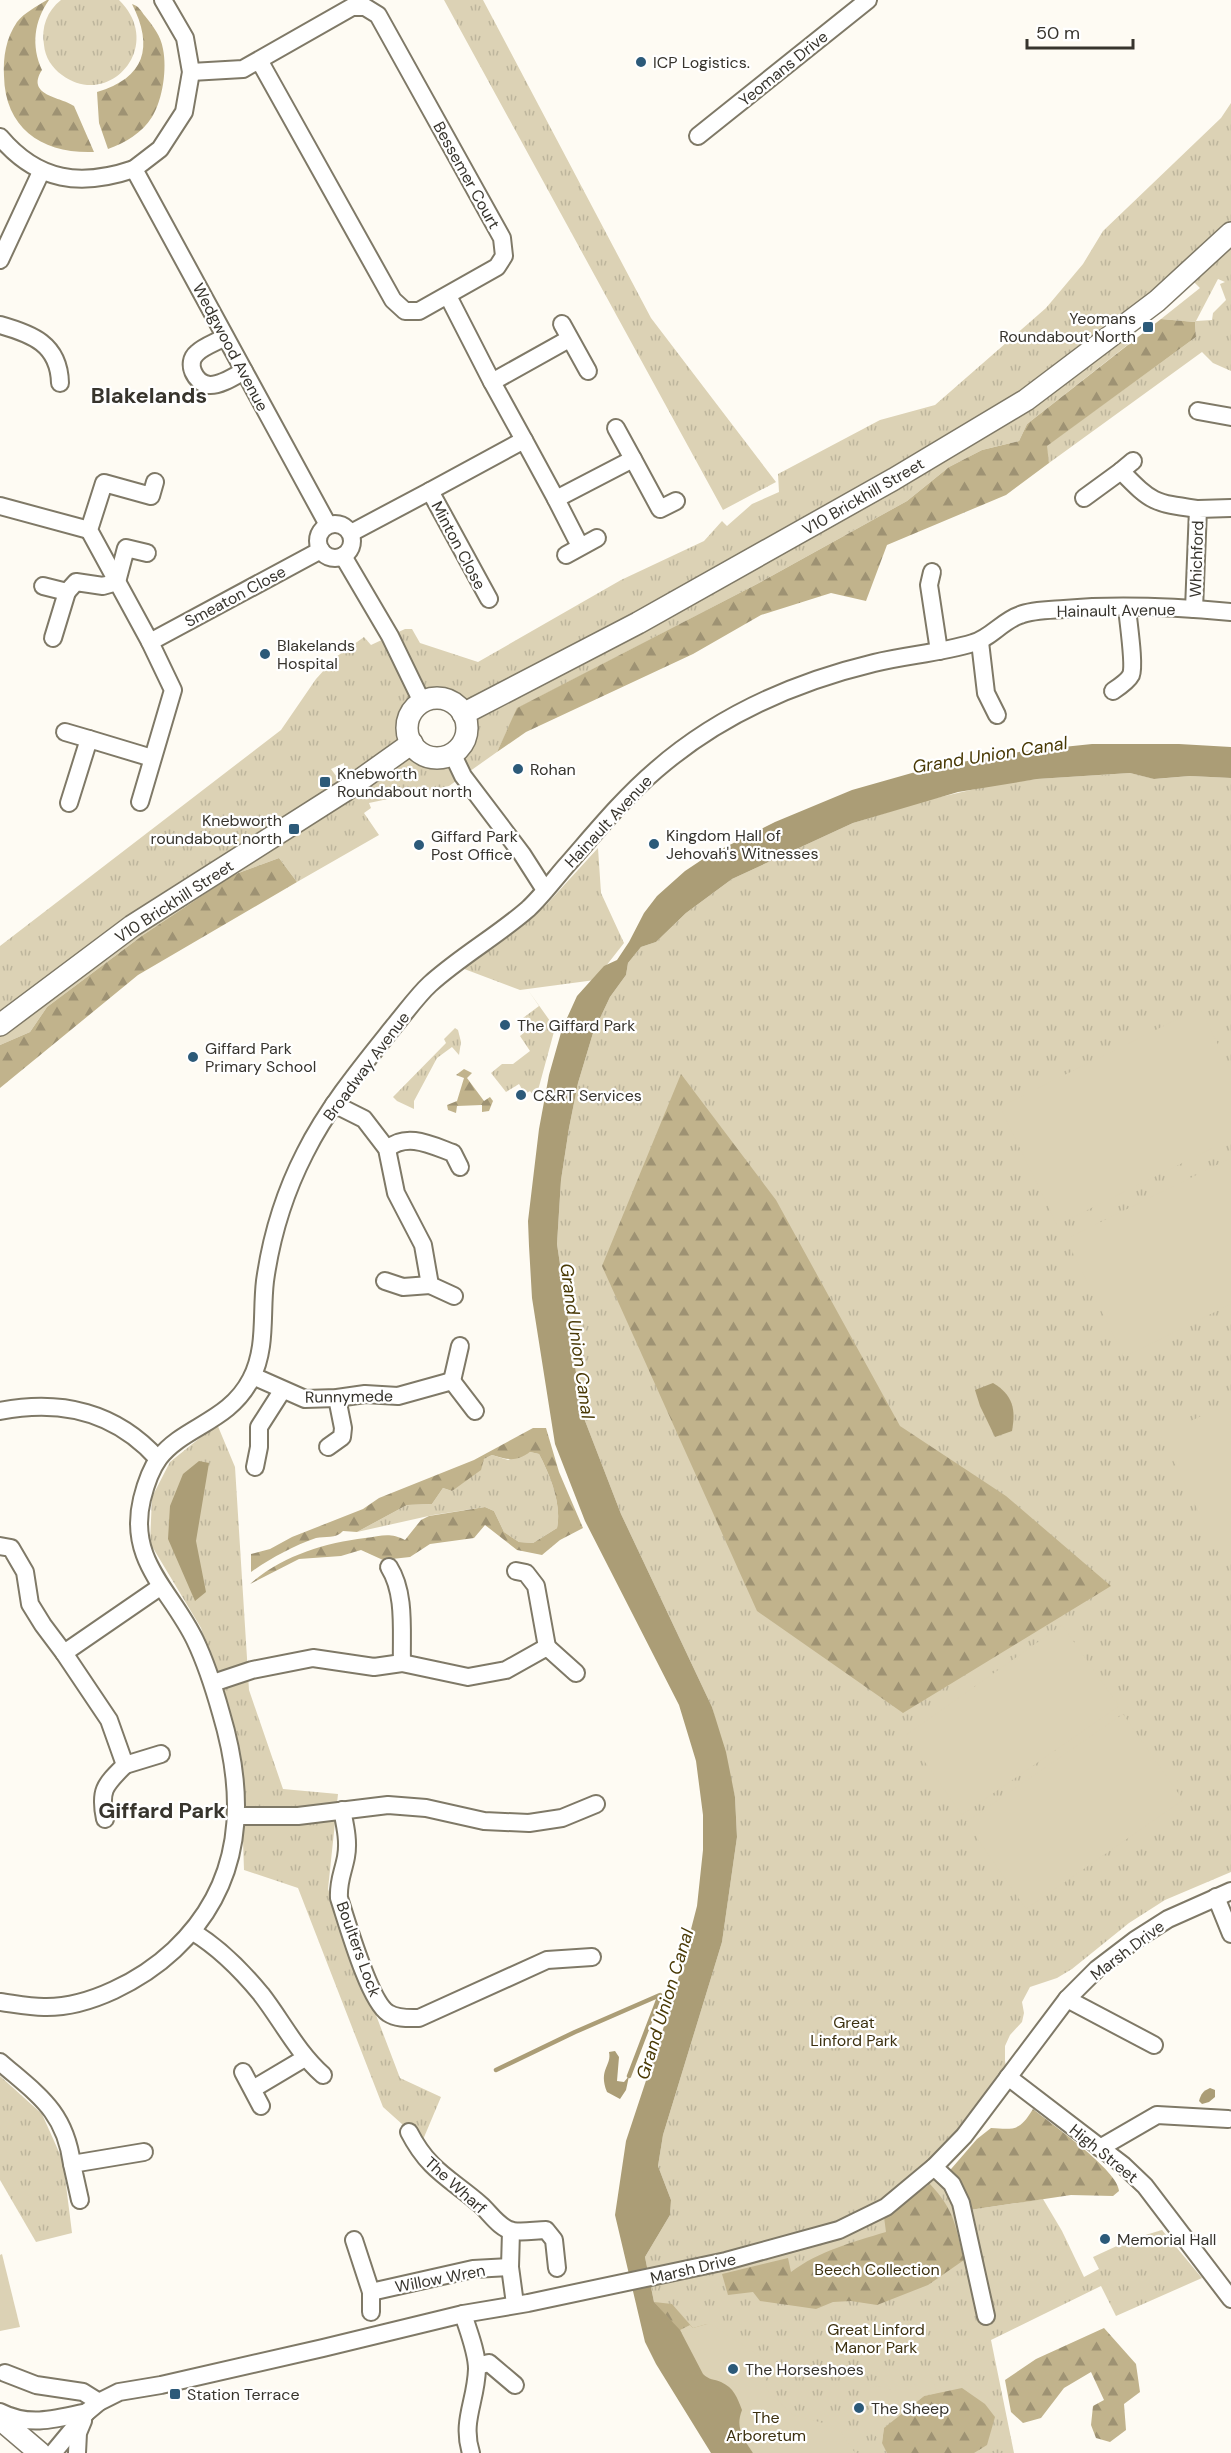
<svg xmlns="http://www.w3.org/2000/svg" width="1231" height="2453" font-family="'DM Sans',sans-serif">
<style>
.grass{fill:url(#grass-tufts);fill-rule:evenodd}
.forest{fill:url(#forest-firs)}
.garden{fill:#dcd2b5}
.water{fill:#ab9d76}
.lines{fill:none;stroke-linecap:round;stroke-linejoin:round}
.stream{stroke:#ab9d76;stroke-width:4.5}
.minor-casing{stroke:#7f7967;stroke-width:20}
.tertiary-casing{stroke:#7f7967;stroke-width:24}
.minor{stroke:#fff;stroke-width:16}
.tertiary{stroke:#fff;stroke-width:21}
.poi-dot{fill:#2c5a79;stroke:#fff;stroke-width:2}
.labels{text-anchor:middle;stroke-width:4.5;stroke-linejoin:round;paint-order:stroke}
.poi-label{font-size:16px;fill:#37342d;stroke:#fff;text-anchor:start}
.street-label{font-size:16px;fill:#37342d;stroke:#fff}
.park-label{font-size:16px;fill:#3d3110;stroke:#fff}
.water-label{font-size:18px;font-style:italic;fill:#493905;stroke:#fff}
.district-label{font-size:22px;font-weight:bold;fill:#37342d;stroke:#fff}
</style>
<defs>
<pattern id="grass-tufts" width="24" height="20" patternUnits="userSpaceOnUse" patternTransform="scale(1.5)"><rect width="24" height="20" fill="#dcd2b5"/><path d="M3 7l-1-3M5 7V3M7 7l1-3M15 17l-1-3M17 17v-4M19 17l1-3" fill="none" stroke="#bdb59c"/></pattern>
<pattern id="forest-firs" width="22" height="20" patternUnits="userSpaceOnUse" patternTransform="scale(1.5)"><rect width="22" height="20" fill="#c1b38c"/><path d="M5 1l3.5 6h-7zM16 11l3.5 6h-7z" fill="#9e9273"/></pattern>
</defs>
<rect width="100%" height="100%" fill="#fefbf3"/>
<g class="grass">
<path d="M 61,0 L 119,0 C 166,46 109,110 62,75 C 52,68 45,57 44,45 C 41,27 47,11 61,0 Z"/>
<path d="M 444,0 L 483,0 L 651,318 L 776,482 L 723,510 Z"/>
<path d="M 1231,103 L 1231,371 L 1213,363 L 1202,352 L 1049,463 L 1046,446 L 1196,337 L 1195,322 L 1161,319 L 1200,288 L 1186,274 L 1104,342 L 1135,339 L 1027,424 L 1019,441 L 982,450 L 949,467 L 907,501 L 757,584 L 518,708 L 497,752 L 449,786 L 369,803 L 371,808 L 364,813 L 379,835 L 297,882 L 279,858 L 233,875 L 143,935 L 47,1007 L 30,1032 L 0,1045 L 0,946 L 281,730 L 316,679 L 336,657 L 364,637 L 371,645 L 405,629 L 412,629 L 420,643 L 478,662 L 621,580 L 704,541 L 722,521 L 727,526 L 752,504 L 779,492 L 778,474 L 880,420 L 935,405 L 1046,308 L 1083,264 L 1103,231 L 1221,118 ZM 1218,279 L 1225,282 L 1220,284 L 1226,300 L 1213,313 L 1212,320 L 1196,321 ZM 431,698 C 448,696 464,707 466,726 C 467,734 464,742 459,747 C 429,782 377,719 431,698 ZM 344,763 L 346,788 L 345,788 L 331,769 Z"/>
<path d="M 1130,773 L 1155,779 L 1190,776 L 1231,778 L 1231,1872 L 1165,1900 L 1129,1923 L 1072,1969 L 1057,1978 L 1030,1987 L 1022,2002 L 1024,2013 L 1022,2022 L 1010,2035 L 1005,2046 L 1005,2061 L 1008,2077 L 934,2167 L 963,2211 L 1043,2199 L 1062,2231 L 1084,2277 L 1099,2269 L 1093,2257 L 1132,2239 L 1162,2230 L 1202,2278 L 1116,2316 L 1101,2286 L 991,2340 L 1014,2453 L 753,2453 L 654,2302 L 645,2257 L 670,2215 L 671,2200 L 658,2166 L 663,2135 L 722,1942 L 737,1837 L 735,1797 L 712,1707 L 621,1514 L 582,1413 L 557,1244 L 561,1180 L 569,1128 L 578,1083 L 593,1033 L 610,997 L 626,975 L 628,963 L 641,947 L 656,942 L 686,913 L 732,879 L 853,823 L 927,800 L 997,784 L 1037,779 Z"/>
<path d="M 598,848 L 601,893 L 624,943 L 595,980 L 520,990 L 459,967 L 485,951 L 546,905 Z"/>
<path d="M 528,990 L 555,1028 L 537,1094 L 534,1096 L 530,1091 L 525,1094 L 519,1084 L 506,1092 L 491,1073 L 502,1064 L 513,1064 L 530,1051 L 520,1036 L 530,1028 L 523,1018 L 539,1006 Z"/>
<path d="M 455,1028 L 458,1030 L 461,1042 L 459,1055 L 452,1047 L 437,1058 L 414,1101 L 414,1109 L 397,1101 L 393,1097 L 446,1043 L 444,1039 Z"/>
<path d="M 217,1424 L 235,1467 L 249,1690 L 283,1789 L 338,1794 L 328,1889 L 400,2078 L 441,2097 L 422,2142 L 383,2107 L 298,1888 L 244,1870 L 240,1749 L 201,1628 L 150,1543 L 152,1497 L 170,1462 Z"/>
<path d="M 530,1452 L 539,1454 C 550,1475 562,1504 557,1528 L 533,1543 L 519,1542 L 504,1532 L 494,1511 L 485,1507 L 433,1515 L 357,1532 L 407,1505 L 432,1504 L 443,1488 L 452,1491 L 484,1459 L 492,1455 L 508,1460 Z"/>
<path d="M 0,2076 L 42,2114 L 63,2161 L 72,2233 L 36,2242 L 0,2180 Z"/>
</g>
<g class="forest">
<path d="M 47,0 L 49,0 C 34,21 31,46 42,70 C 25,96 62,97 74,106 L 94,152 C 43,154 5,129 4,76 C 3,57 6,38 17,22 C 24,13 37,6 47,0 Z"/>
<path d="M 132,4 C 139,6 141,11 145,16 C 153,26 161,36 163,49 C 167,69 163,99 152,117 C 142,133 125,143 108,149 L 99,123 L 97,92 C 145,78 154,47 132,4 Z"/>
<path d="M 1161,319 L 1195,322 L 1196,337 L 1047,446 L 1049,463 L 1006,495 L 887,545 L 866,601 L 831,593 L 761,615 L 693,654 L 526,732 L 497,752 L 517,708 L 757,584 L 907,501 L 949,467 L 982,450 L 1019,441 L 1027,424 Z"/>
<path d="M 279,858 L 297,882 L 138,975 L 0,1088 L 0,1045 L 30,1032 L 47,1007 L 143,935 L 233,875 Z"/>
<path d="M 464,1069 L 472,1073 L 467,1078 L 484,1101 L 490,1097 L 493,1101 L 489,1111 L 482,1112 L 482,1105 L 457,1106 L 456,1113 L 448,1110 L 447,1105 L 457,1101 L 464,1078 L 456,1075 Z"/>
<path d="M 681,1074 L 776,1200 L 900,1426 L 1006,1496 L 1111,1586 L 903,1713 L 757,1611 L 602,1266 Z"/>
<path d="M 533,1428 L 546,1428 L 559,1472 L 583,1528 L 560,1540 L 542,1555 L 517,1550 L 485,1525 L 474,1538 L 430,1544 L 410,1557 L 383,1560 L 361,1550 L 341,1556 L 299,1559 L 250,1584 C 282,1556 324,1543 365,1538 C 381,1536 390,1532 405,1540 L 421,1520 L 429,1516 L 485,1507 L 494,1511 L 504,1532 L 519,1542 L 533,1543 L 557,1528 C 562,1504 550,1475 539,1454 L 530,1452 C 516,1462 508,1460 492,1455 L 484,1459 L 481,1470 L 452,1491 L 443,1488 L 432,1504 L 407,1505 L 357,1532 L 343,1531 C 336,1539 325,1536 316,1538 C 293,1546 271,1558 251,1572 L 251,1554 L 270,1549 L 292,1537 L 363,1509 L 379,1498 L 474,1460 Z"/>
<path d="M 1033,2109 C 1050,2123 1119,2171 1119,2191 L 1113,2196 L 1071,2195 L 963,2211 L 945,2176 L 977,2139 L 991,2128 C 1016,2130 1020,2130 1033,2109 Z"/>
<path d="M 930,2184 C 955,2211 955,2225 964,2260 L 928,2285 L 877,2305 L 851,2301 L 833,2302 L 816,2309 L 760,2301 L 753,2292 L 728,2295 L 722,2274 L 788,2258 L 791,2272 C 819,2251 853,2242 886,2232 L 884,2217 Z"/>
<path d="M 654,2302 L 672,2304 L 693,2328 L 707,2324 L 746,2405 Z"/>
<path d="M 1104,2328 L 1136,2364 L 1140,2392 L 1124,2404 L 1126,2430 L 1110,2442 L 1096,2438 L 1091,2425 L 1093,2406 L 1104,2400 L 1091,2372 L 1064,2388 L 1041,2418 L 1023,2423 L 1011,2412 L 1005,2380 L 1036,2359 Z"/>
<path d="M 962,2388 L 985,2404 L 995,2417 L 987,2445 L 974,2453 L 887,2453 L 882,2443 L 884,2428 L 924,2396 Z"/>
</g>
<g class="garden">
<path d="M 1200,1008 L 1231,1071 L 1231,1139 L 1057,1225 L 1000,1107 Z"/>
<path d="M 1231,1158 L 1231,1304 L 1124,1357 L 1066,1239 Z"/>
<path d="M 1231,1401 L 1231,1547 L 1219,1553 L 1161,1436 Z"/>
<path d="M 1062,1625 L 1119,1706 L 962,1815 L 906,1735 Z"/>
<path d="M 1123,1714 L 1183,1800 L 1026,1909 L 966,1822 Z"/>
<path d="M 2,2254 L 20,2327 L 0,2331 L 0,2255 Z"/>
<path d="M 707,2324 L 714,2326 L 770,2363 L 770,2370 L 765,2379 L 767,2390 L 793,2415 L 823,2423 L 841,2432 L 855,2453 L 753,2453 C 743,2437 735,2428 742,2410 L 720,2381 L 708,2380 L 703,2374 L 680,2330 L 690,2325 L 693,2328 Z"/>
<path d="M 927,2376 L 933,2379 L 936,2393 L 924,2396 L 884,2427 L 882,2443 L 863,2422 L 862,2416 L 872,2406 L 871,2402 L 861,2399 L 860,2394 C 875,2378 886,2392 901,2390 C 911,2389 919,2381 927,2376 Z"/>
</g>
<g class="water">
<path d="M 1092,744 L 1179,744 L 1231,747 L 1231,778 L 1190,776 L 1154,779 L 1130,773 L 1037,779 L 958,792 L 853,823 L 732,879 L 686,913 L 656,942 L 641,947 L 628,963 L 626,975 L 610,997 L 593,1033 L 578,1083 L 569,1128 L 561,1180 L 557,1244 L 582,1413 L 621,1514 L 712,1707 L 726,1752 L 735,1797 L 737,1837 L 722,1942 L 663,2135 L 658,2166 L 671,2200 L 670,2215 L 645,2257 L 654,2302 L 680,2330 L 703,2374 C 709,2380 714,2379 721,2382 C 734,2388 737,2397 742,2410 C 735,2428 743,2437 753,2453 L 711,2453 L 656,2364 L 645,2342 L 615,2215 L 626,2141 L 673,1999 L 697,1906 L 703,1850 L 703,1815 L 696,1761 L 679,1705 L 585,1521 L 555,1444 L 532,1298 L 529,1246 L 528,1221 L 539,1129 L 549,1075 L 562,1029 L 577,996 L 604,966 L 617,960 L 629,942 L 644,913 L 657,896 L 685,871 L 706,857 L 775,822 L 852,790 L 933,767 L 1025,751 Z"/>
<path d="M 993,1383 C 1013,1395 1016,1409 1012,1431 L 995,1437 L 980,1406 L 975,1390 Z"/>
<path d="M 199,1461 L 209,1463 L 196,1541 L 206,1592 L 195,1601 L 168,1539 L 170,1506 L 183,1474 Z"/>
<path d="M 615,2051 L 619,2057 L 617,2081 L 624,2082 L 629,2076 L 626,2090 L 620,2099 L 607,2092 C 598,2069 612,2066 609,2052 Z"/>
<path d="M 1210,2088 L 1215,2090 L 1215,2097 L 1209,2102 L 1202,2104 L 1199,2101 C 1201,2094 1203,2091 1210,2088 Z"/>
</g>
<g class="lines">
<path class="stream" d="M 496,2070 L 575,2032 L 660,1995 L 629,2076"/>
<g class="minor-casing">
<g id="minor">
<path d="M 163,0 L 185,38 L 191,72 L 184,112 L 160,149 L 134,169 L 328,525"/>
<path d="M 191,72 L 243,69 L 352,7 L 365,7 L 378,15 L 502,238 L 504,256 L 497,267 L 419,311 L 405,311 L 393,300 L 259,60"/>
<path d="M 698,136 L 868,0"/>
<path d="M 0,137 C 38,182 81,187 134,169"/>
<path d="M 0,260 L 41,172"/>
<path d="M 448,296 L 492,382"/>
<path d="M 562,324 L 588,371"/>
<path d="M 0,325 C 32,334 59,344 60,383"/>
<path d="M 225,337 C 217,342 204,346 197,353 C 185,363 195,383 209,385 C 220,386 235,376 244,371"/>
<path d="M 1198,411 L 1231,417"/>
<path d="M 616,428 L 633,459"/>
<path d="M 524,440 L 492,382 L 569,339"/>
<path d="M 1121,471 L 1133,461"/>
<path d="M 155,482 L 151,496 L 104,483 L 89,530 L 150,642 L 321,550"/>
<path d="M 1084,498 L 1121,471 C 1152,503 1154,503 1198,509"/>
<path d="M 556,499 L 580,546"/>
<path d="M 0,506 L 89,530"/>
<circle cx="335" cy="541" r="17"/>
<path d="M 351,533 L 430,491"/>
<path d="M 566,555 L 597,538"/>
<path d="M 343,556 L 390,636 L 422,702"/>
<path d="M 932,572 L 929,585 L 939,651"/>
<path d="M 43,586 L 67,592 L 53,638"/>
<path d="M 67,592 L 76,582 L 103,586 L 117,582 L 126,548 L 147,553"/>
<path d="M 489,599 L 430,491 L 524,440 L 556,499 L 633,459 L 660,509 L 676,501"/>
<path d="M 1194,609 L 1198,509 L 1231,508"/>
<path d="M 980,642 L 986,693 L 997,715"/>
<path d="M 1113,691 C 1119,687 1128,681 1131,675 C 1135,665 1128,621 1127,607"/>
<path d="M 65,732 L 89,739"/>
<path d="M 452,753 L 463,776 L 522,854 L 545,890"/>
<path d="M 140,802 L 173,690 L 150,642"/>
<path d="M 69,803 L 89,739 L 152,758"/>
<path d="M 334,1104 L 364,1119 L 387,1149 L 396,1193 L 423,1245 L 430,1285 L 454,1296"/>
<path d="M 387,1149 C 407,1132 431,1145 453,1153 L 460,1167"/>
<path d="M 385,1281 L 403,1287 L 430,1285"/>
<path d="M 253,1376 L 305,1399 L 337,1398 L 365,1394 L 398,1396 L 452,1381 L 475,1411"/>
<path d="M 452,1381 L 460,1346"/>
<path d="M 0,1411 C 61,1399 116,1412 158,1459"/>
<path d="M 328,1447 L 342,1437 L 343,1428 L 337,1398"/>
<path d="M 255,1467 L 259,1447 L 259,1427 L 282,1391"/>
<path d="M 0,1546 L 11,1548 L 25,1572 L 30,1604 L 43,1625 L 64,1653 L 160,1587"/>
<path d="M 389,1567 C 406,1594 401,1632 402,1663"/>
<path d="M 516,1571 L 526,1573 L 536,1586 L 547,1647"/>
<path d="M 64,1653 L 109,1720 L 125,1765 C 105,1785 99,1790 105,1819"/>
<path d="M 213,1683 L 252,1670 L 313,1658 L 374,1667 L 402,1663 L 468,1677 L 506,1670 L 547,1647 L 576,1673"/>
<path d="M 125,1765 L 161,1754"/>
<path d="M 342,1810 C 345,1825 349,1841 346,1857 C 343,1873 338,1881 339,1898 C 347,1922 369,2001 388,2013 C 397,2019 409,2018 419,2018 L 547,1960 L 592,1957"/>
<path d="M 238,1816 L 298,1816 L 388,1805 L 426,1808 L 484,1821 L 529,1823 L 562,1818 L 596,1804"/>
<path d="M 1216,1897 L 1231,1934"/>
<path d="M 193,1932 C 218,1947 242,1971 261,1994 C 282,2021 297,2052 323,2075"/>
<path d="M 1067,1999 L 1154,2045"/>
<path d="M 0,2002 C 15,2004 30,2007 44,2007 C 89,2008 142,1980 174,1950 C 244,1884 247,1800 221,1713 C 214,1688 206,1663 195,1640 C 171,1590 127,1561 142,1499 C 145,1487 151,1469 159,1458 C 184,1426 229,1422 251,1379 C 267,1348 261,1314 265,1281 C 271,1238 285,1192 305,1153 C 328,1107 362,1066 394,1026 C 406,1012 417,996 430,984 C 461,956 497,936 528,909 C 541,897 553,881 565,867 C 594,834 622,799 656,770 C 718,716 795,682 874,663 C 907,655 940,653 973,643 C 991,638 1002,621 1020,615 C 1032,610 1051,610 1064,609 C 1120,604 1176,607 1231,612"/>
<path d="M 0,2062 C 38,2095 65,2111 72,2164"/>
<path d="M 243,2072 L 261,2106"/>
<path d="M 1008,2077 L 1123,2165 L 1145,2186 L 1231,2299"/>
<path d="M 253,2089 L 305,2058"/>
<path d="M 409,2132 C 429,2171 450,2178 481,2205 C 490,2213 500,2229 513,2231 C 523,2233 536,2230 546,2230 L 554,2240 L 557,2268"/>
<path d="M 1100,2148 L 1157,2115 L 1228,2119"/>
<path d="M 934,2167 L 952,2184 L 961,2203 L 986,2316"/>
<path d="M 80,2200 L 72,2164 L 144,2152"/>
<path d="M 511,2231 L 510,2267 L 515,2304"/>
<path d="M 354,2240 L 371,2292 L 371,2312"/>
<path d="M 371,2292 L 473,2269 L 510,2267"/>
<path d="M 463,2314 C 468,2330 477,2352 477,2369 C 476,2402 461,2421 471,2453"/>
<path d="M 477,2366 L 489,2363 L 515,2385"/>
<path d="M 5,2373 L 36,2385 L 83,2392 L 99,2402"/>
<path d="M 0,2412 C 29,2427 56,2419 87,2412"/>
<path d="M 53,2453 L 87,2412 L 99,2402 L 119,2392 L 161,2385 L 323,2348 L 463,2314 L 528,2303 L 726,2261 L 839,2230 L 886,2207 L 934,2167 L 964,2136 L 1067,1999 L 1097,1969 L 1135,1940 L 1168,1919 L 1231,1891"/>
<path d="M 77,2453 L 78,2433 L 83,2421"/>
</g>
</g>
<g class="tertiary-casing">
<g id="tertiary">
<circle cx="437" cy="728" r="30"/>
<path d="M 463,714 L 638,623 L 894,479 L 1026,400 L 1157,301 L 1231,233"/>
<path d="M 0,1025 L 132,926 L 346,790 L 412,743"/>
<path d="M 0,2419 L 40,2453"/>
</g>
</g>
<use href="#minor" class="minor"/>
<use href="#tertiary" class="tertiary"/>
</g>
<g class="poi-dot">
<circle cx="641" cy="62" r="6"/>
<rect x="1142" y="321" width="12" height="12" rx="3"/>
<circle cx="265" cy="654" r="6"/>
<circle cx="518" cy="769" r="6"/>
<rect x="319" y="776" width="12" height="12" rx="3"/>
<rect x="288" y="823" width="12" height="12" rx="3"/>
<circle cx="654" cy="844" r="6"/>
<circle cx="419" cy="845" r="6"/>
<circle cx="505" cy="1025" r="6"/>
<circle cx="193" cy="1057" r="6"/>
<circle cx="521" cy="1095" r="6"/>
<circle cx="1105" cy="2239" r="6"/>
<circle cx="733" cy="2369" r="6"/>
<rect x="169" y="2388" width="12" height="12" rx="3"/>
<circle cx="859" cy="2408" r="6"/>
</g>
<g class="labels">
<g class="poi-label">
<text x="653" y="68">ICP Logistics.</text>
<text x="1136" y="324" text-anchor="end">Yeomans<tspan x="1136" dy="18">Roundabout North</tspan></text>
<text x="277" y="651">Blakelands<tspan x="277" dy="18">Hospital</tspan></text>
<text x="530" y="775">Rohan</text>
<text x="337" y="779">Knebworth<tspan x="337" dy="18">Roundabout north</tspan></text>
<text x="282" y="826" text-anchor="end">Knebworth<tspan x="282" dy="18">roundabout north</tspan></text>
<text x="666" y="841">Kingdom Hall of<tspan x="666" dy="18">Jehovah's Witnesses</tspan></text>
<text x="431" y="842">Giffard Park<tspan x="431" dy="18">Post Office</tspan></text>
<text x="517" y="1031">The Giffard Park</text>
<text x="205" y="1054">Giffard Park<tspan x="205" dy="18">Primary School</tspan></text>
<text x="533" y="1101">C&amp;RT Services</text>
<text x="1117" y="2245">Memorial Hall</text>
<text x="745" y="2375">The Horseshoes</text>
<text x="187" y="2400">Station Terrace</text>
<text x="871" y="2414">The Sheep</text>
</g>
<g class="street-label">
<text transform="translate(783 68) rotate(-39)" y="6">Yeomans Drive</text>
<text transform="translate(467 175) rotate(61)" y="6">Bessemer Court</text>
<text transform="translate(231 347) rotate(62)" y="6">Wedgwood Avenue</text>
<text transform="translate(863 496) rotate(-30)" y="6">V10 Brickhill Street</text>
<text transform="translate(459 545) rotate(62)" y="6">Minton Close</text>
<text transform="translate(1196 559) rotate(-88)" y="6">Whichford</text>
<text transform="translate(235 596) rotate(-28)" y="6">Smeaton Close</text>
<text transform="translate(1116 610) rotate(-1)" y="6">Hainault Avenue</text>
<text transform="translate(608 821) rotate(-47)" y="6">Hainault Avenue</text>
<text transform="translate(174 901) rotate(-33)" y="6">V10 Brickhill Street</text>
<text transform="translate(366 1066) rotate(-53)" y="6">Broadway Avenue</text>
<text transform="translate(349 1396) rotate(-1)" y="6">Runnymede</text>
<text transform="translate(359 1949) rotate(70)" y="6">Boulters Lock</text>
<text transform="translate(1127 1950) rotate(-37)" y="6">Marsh Drive</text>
<text transform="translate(1104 2153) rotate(39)" y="6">High Street</text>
<text transform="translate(456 2185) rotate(42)" y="6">The Wharf</text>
<text transform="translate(693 2268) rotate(-13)" y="6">Marsh Drive</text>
<text transform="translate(440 2278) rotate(-11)" y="6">Willow Wren</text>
</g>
<g class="park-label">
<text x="854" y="2028">Great<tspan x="854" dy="18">Linford Park</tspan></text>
<text x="877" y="2275">Beech Collection</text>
<text x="876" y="2335">Great Linford<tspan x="876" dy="18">Manor Park</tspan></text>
<text x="766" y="2423">The<tspan x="766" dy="18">Arboretum</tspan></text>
</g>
<g class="water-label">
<text transform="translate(990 755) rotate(-9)" y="6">Grand Union Canal</text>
<text transform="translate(577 1341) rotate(82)" y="6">Grand Union Canal</text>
<text transform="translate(665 2004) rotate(-73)" y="6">Grand Union Canal</text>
</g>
<g class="district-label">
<text x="149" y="403">Blakelands</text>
<text x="162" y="1818">Giffard Park</text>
</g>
</g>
<path d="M1027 39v9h106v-9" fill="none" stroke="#37342d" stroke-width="3"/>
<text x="1036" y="39" font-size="18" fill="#37342d" stroke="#ffffff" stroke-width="4.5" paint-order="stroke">50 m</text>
</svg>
